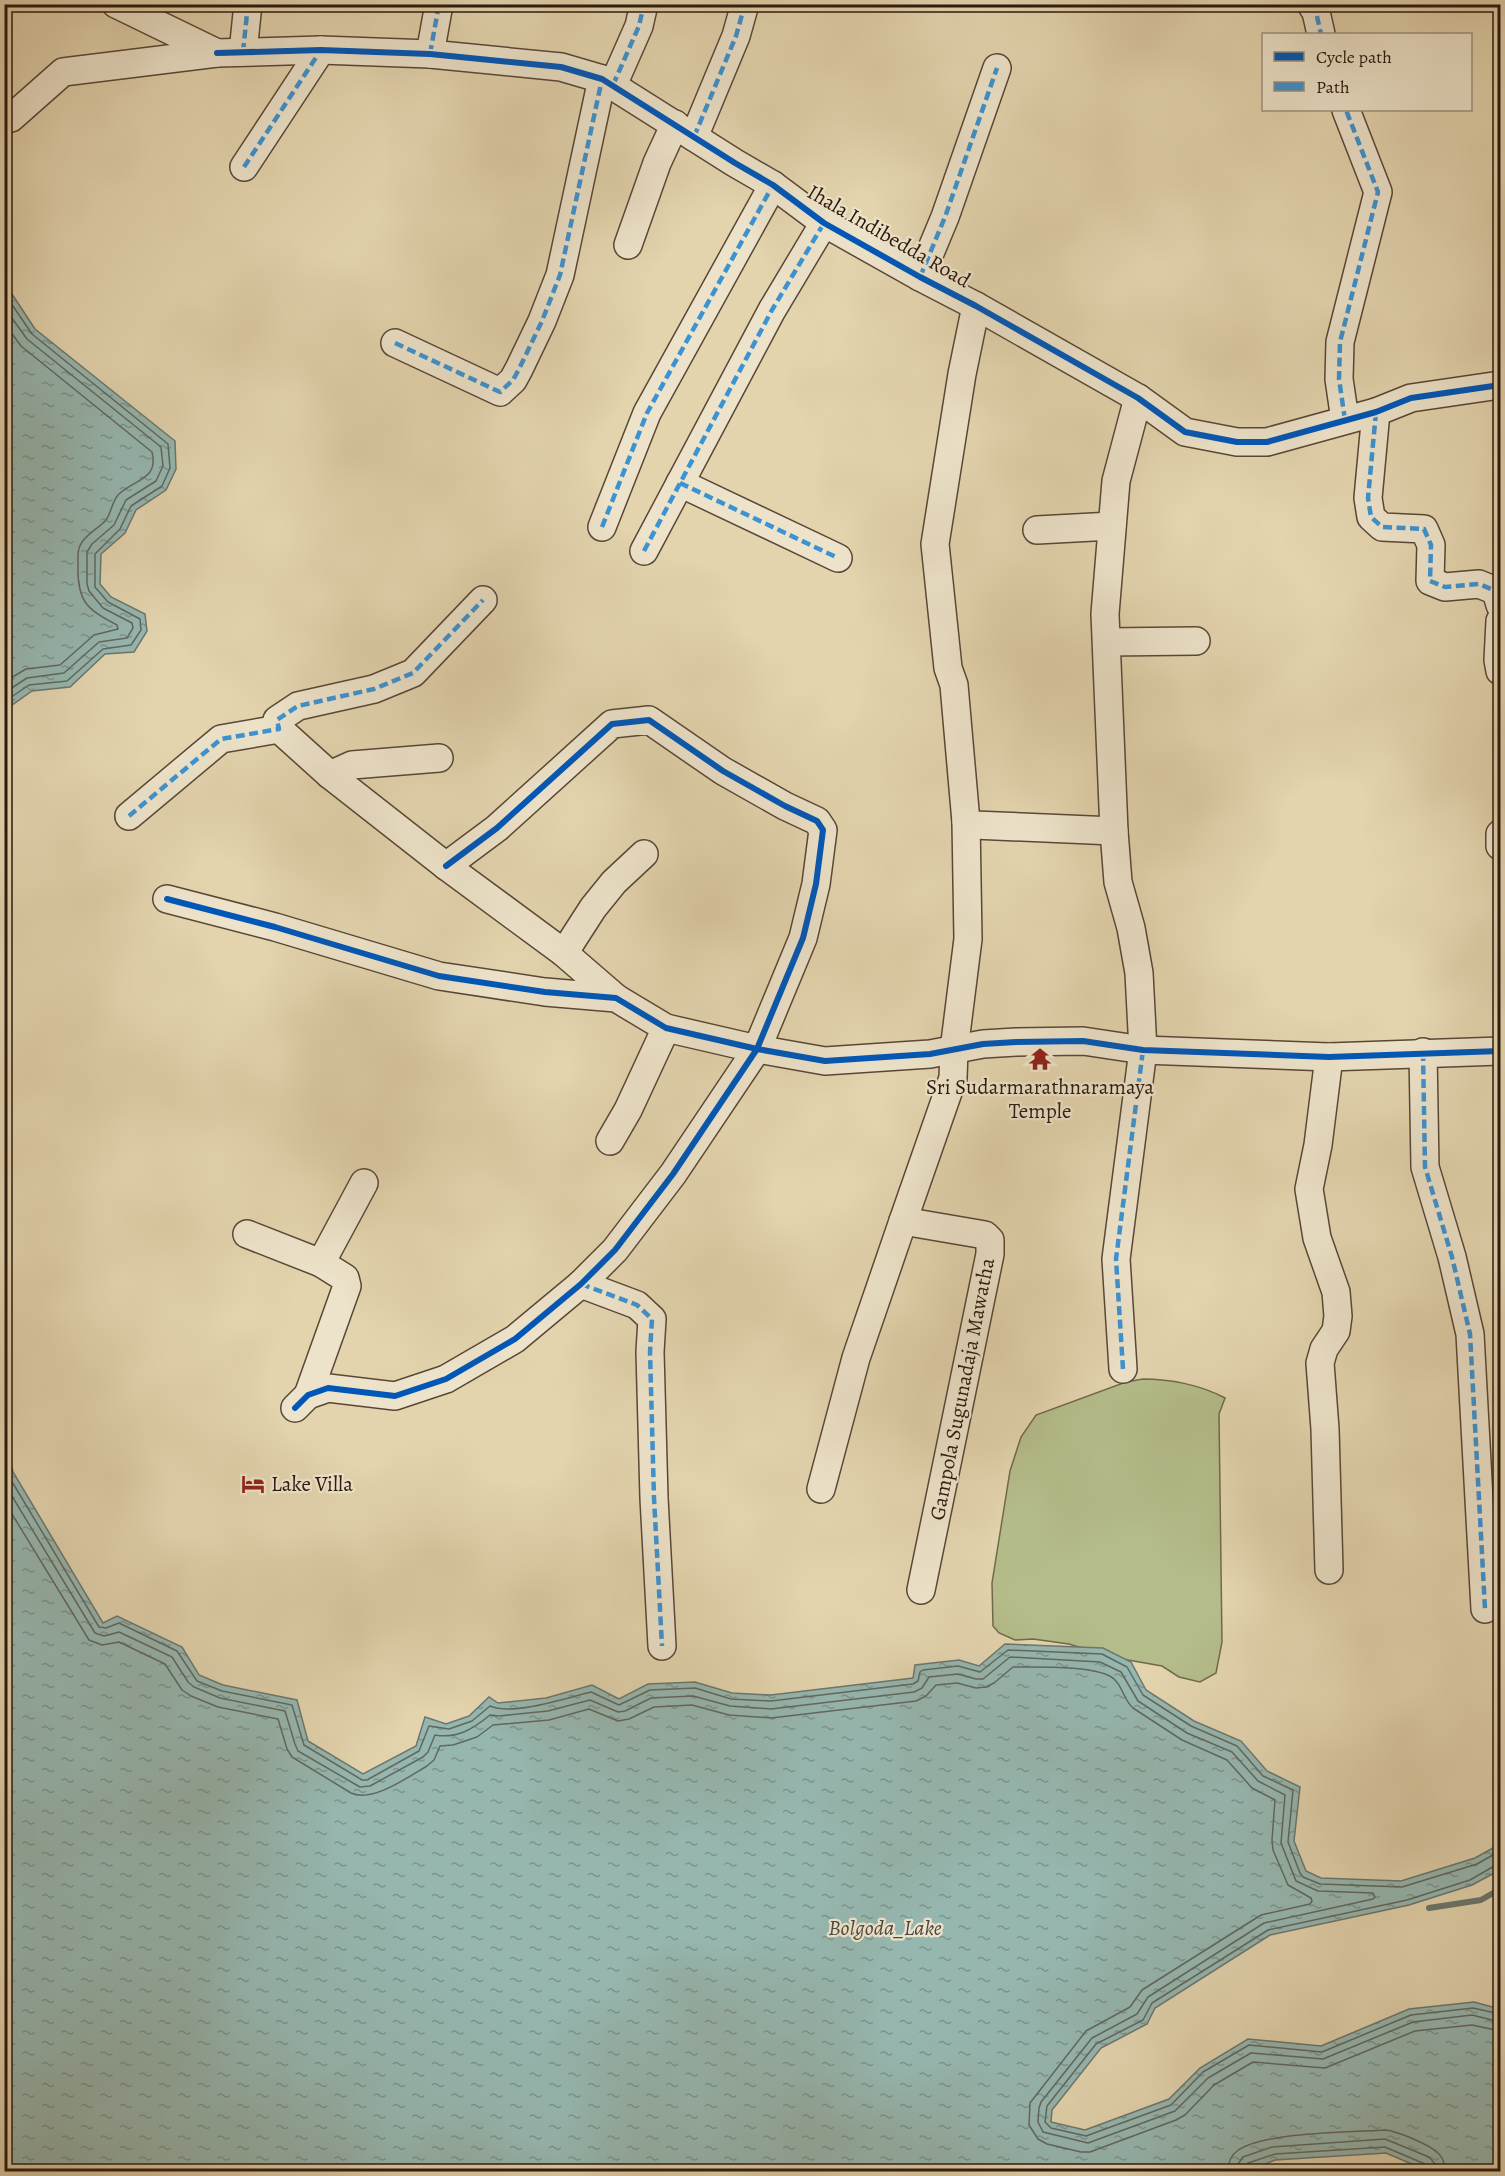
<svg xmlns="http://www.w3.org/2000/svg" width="1505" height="2176" font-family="Alegreya,serif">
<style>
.green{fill:#b4bd8a;stroke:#706a4c;stroke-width:1.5}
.water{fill:url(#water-ripples);stroke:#6b776f;stroke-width:1.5}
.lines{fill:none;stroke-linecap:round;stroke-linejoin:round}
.shore{stroke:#60685f;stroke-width:1.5}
.stream{stroke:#6b776f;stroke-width:6}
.minor-casing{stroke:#594736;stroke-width:30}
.minor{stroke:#ede3ca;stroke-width:27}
.quiet{stroke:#3c93d2;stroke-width:4.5;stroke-dasharray:9 4.5;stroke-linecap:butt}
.cycleway-casing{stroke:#ede3ca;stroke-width:10}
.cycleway{stroke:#0057b8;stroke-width:6}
.labels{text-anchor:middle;stroke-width:4.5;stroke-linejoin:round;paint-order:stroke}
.street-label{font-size:21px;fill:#2b180e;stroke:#ede3ca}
.poi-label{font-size:21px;fill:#2b180e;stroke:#ede3ca}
.water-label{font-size:22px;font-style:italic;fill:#4b483f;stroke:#ede3ca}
</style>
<defs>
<pattern id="water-ripples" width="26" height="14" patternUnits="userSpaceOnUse" patternTransform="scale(1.5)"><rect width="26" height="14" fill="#96b7b0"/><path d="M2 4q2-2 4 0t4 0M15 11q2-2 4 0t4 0" fill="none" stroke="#7b948e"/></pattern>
</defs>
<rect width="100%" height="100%" fill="#e3d4ae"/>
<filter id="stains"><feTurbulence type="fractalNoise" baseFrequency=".00333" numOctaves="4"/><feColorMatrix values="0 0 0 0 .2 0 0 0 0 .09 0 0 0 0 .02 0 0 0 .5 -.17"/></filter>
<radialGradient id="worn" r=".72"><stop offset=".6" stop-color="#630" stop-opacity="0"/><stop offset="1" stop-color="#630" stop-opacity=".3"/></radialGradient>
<path class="green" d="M 1143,1379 C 1170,1379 1201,1385 1225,1398 L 1219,1414 L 1222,1642 L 1216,1673 L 1200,1682 L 1179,1677 L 1162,1666 L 1111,1657 L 1069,1644 L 1033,1639 L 1015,1640 L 999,1633 L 993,1626 L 992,1583 L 1010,1471 L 1021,1437 L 1036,1415 L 1126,1382 Z"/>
<g class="water">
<path d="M 4,282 L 35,329 L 175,441 L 176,469 L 166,490 L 136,510 L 125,533 L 101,554 L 100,584 L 111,597 L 145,614 L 147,631 L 134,652 L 105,654 L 70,687 L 32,691 L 5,710 Z"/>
<path d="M 5,1440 L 13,1472 L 103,1623 L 117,1616 L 182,1647 L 199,1675 L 223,1685 L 297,1700 L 308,1741 L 363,1774 L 416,1746 L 425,1717 L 446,1724 L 469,1716 L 489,1697 L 498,1703 L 546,1698 L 592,1685 L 619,1699 L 648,1684 L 695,1682 L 732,1693 L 771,1695 L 913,1678 L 915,1665 L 959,1660 L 979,1666 L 1005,1644 L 1103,1648 L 1131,1662 L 1146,1690 L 1194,1721 L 1241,1741 L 1267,1771 L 1300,1787 L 1294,1841 L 1306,1871 L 1321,1878 L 1401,1881 L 1475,1858 L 1500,1844 L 1500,1870 L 1472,1885 L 1409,1905 L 1270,1935 L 1155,2008 L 1147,2024 L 1101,2048 L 1052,2110 L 1051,2122 L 1085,2130 L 1169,2099 L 1200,2068 L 1248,2039 L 1321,2046 L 1409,2009 L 1474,2002 L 1500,2009 L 1500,2171 L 1457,2171 L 1452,2169 L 1428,2171 L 1386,2153 L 1275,2160 L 1246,2172 L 5,2171 Z"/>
</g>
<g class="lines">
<g class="shore">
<path d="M 4,293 L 32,334 L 168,444 L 170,468 L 162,486 L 131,506 L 120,529 L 95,554 L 95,587 L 108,602 L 140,619 L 141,630 L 131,645 L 103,649 L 67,681 L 29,685 L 4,702"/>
<path d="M 4,307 L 27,339 L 161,447 L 163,466 L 156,481 L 126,500 L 114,525 L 92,544 L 87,552 L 87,584 L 89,591 L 103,608 L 132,623 L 133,628 L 127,638 L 99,642 L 64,673 L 27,678 L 4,693"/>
<path d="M 4,323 L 21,346 L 152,452 C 159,481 133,479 118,495 C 112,502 111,513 106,520 C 99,528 88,533 82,542 C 77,549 78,557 78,565 C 77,601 86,609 117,625 L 118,629 L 94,635 L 60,665 L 26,669 L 4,682"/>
<path d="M 4,1462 L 8,1475 L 99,1627 L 106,1628 L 119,1623 L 177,1651 L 197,1681 L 222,1691 L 292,1705 L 304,1745 L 362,1780 L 367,1780 L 419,1751 L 429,1726 L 449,1729 L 472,1721 L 490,1706 C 513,1716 566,1698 591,1692 L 619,1705 L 650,1690 L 695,1688 L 731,1699 L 771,1701 L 913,1684 L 918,1681 L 920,1672 L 923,1670 L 958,1666 L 980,1672 L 1008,1650 L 1102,1654 L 1127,1667 L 1143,1695 L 1191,1726 L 1237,1746 L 1263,1776 L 1293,1790 L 1288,1842 L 1300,1873 L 1303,1877 L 1320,1884 L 1402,1887 L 1477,1864 L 1500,1851"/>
<path d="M 4,1483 L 95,1633 L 104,1636 L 119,1632 L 172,1657 L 188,1682 L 194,1687 L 220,1698 L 285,1711 L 295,1744 L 298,1751 L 360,1787 L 370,1786 L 423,1757 L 428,1752 L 435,1735 C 457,1739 473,1729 490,1715 L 499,1716 L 548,1711 L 590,1700 L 618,1712 L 625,1711 L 651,1698 L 693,1696 L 730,1706 L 771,1709 L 914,1692 L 922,1688 L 929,1677 L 958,1674 L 976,1679 L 983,1679 L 1010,1657 L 1100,1662 L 1121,1672 L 1138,1701 L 1187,1733 L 1232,1752 L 1258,1781 L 1285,1795 L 1281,1843 L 1296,1881 L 1318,1891 L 1373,1893 L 1375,1897 L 1373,1899 L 1264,1923 L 1148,1997 L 1137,2014 L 1092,2038 L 1041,2102 L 1039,2108 L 1038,2122 L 1043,2132 L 1088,2143 L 1175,2111 L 1208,2078 L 1251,2053 L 1323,2059 L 1413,2022 L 1472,2015 L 1500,2022"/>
<path d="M 4,1501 L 89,1640 L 102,1645 L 119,1642 L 165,1664 L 182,1690 L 191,1696 L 218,1707 L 278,1719 L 287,1749 L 292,1757 L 351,1793 C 372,1803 408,1777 427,1766 L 434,1760 L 440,1746 L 453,1745 L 477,1737 L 493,1725 L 549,1720 L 589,1709 L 618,1721 L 629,1719 L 654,1707 L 692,1705 L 729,1715 L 771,1718 L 916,1701 L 926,1696 L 936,1685 L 957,1683 L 976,1688 L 986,1687 L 994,1683 L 1013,1667 C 1035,1667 1102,1665 1115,1680 C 1123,1688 1124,1700 1133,1708 L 1182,1740 L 1227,1760 L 1252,1788 L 1275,1800 L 1272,1840 L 1273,1850 L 1288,1885 L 1311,1898 L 1312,1901 L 1310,1904 L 1261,1915 L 1142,1990 L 1130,2007 L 1086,2031 L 1030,2103 L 1029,2125 L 1038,2139 L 1047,2144 L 1081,2152 L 1090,2152 L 1176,2120 L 1185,2115 L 1214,2085 L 1253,2062 L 1325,2068 L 1415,2031 L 1472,2025 L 1500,2031"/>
<path d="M 1500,1865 L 1496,1865 L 1470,1880 L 1407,1900 L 1268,1930 L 1152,2003 L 1143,2020 L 1096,2044 L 1047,2106 L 1045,2122 L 1051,2128 L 1086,2136 L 1171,2105 L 1203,2072 L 1249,2045 L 1322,2052 L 1411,2015 L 1473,2008 L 1500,2014"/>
<path d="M 1228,2172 C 1228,2163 1230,2156 1237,2151 C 1262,2132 1351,2132 1385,2130 C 1397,2131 1431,2145 1439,2154 C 1444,2159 1445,2165 1445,2172"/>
<path d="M 1237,2172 L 1238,2164 L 1243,2157 L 1272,2147 L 1385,2139 L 1429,2157 L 1435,2164 L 1436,2172"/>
<path d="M 1244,2172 L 1248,2163 L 1275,2154 L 1385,2147 L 1425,2164 L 1429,2172"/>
</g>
<path class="stream" d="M 1429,1908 L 1481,1900 L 1500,1889"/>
<g class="minor-casing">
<g id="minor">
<path d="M 1311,4 L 1316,12 L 1321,34"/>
<path d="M 243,52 L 248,4"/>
<path d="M 217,53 L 321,50 L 430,54 L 561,67 L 602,79 L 735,163 L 773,185 L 824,223 L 920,277 L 976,306 L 1138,398 L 1185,432 L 1237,442 L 1267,442 L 1376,412 L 1411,398 L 1500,385"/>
<path d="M 430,54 L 439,4"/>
<path d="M 613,85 L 639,26 L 644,4"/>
<path d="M 11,118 L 63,72 L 217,53 L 116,4"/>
<path d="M 694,137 L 736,36 L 745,4"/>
<path d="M 244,167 L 321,50"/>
<path d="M 628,245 L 657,163 L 675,124"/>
<path d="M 920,277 L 945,217 L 997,68"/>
<path d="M 976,306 L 962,374 L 935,544 L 948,668 L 954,685 L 966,822 L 974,825 L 1114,831"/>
<path d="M 395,343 L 500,392 L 513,380 L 519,369 L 542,321 L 560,275 L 602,79"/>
<path d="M 1376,412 L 1368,498 L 1371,517 L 1382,527 L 1424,529 L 1431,545 L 1430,581 L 1445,587 L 1479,584 L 1496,591 L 1500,605"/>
<path d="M 1345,420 L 1339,379 L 1340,342 L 1378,192 L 1346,110"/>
<path d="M 680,483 L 838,558"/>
<path d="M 602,527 L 647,413 L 773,185"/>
<path d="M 1037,530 L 1112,526"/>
<path d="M 644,551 L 772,310 L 824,223"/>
<path d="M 483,600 L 413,673 L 374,689 L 298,706 L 277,720 L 279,729 L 330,775 L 446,866 L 564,953 L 616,998"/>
<path d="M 1500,621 L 1498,660 L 1500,671"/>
<path d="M 1107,642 L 1196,641"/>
<path d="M 330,775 L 352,765 L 439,758"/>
<path d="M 129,816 L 221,739 L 279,729"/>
<path d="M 1500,834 L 1500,846"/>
<path d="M 167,899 L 275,927 L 439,976 L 545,992 L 616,998 L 666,1028 L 757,1049 L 825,1061 L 930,1054 L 983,1044 L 1016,1042 L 1083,1041 L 1143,1050 L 1329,1057 L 1500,1051"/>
<path d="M 564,953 L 593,908 L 614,882 L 644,854"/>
<path d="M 1423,1052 L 1425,1167 L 1452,1257 L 1470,1334 L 1485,1609"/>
<path d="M 610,1141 L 628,1110 L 666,1028"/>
<path d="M 247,1234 L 321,1263 L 345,1278 L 347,1286 L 308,1395"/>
<path d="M 321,1263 L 364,1183"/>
<path d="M 581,1284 L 637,1305 L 652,1319 L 650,1352 L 654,1498 L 662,1646"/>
<path d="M 1123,1369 L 1116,1259 L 1143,1050 L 1139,973 L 1131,928 L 1118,882 L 1114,831 L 1105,614 L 1116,481 L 1138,398"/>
<path d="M 295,1408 L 308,1395 L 328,1388 L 395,1396 L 446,1379 L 515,1339 L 581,1284 L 615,1250 L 673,1174 L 757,1049 L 803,938 L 816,884 L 823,830 L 817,821 L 785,806 L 723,771 L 649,720 L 612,724 L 497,828 L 446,866"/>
<path d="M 821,1489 L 856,1358 L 903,1221"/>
<path d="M 1329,1570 L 1325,1429 L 1320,1363 L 1324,1349 L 1336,1331 L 1338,1316 L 1336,1292 L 1317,1238 L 1309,1189 L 1318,1145 L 1329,1057"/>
<path d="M 921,1590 L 990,1254 L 990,1240 L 985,1235 L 903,1221 L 953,1078 L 954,1050 L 968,939 L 966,822"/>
</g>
</g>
<use href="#minor" class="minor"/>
<g class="quiet">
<path d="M 1311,4 L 1316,12 L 1321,34"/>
<path d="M 243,52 L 248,4"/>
<path d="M 430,54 L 439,4"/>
<path d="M 613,85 L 639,26 L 644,4"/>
<path d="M 694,137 L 736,36 L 745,4"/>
<path d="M 244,167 L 321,50"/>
<path d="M 920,277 L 945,217 L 997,68"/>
<path d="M 395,343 L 500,392 L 513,380 L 519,369 L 542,321 L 560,275 L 602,79"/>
<path d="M 1376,412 L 1368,498 L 1371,517 L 1382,527 L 1424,529 L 1431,545 L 1430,581 L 1445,587 L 1479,584 L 1496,591 L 1500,605"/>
<path d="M 1345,420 L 1339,379 L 1340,342 L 1378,192 L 1346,110"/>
<path d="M 680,483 L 838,558"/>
<path d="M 602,527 L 647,413 L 773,185"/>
<path d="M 644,551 L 772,310 L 824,223"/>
<path d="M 1500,621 L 1498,660 L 1500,671"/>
<path d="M 129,816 L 221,739 L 279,729 L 277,720 L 298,706 L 374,689 L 413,673 L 483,600"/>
<path d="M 1500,834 L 1500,846"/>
<path d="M 1423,1052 L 1425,1167 L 1452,1257 L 1470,1334 L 1485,1609"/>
<path d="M 581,1284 L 637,1305 L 652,1319 L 650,1352 L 654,1498 L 662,1646"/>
<path d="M 1123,1369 L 1116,1259 L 1143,1050"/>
</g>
<g class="cycleway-casing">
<g id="cycleway">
<path d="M 217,53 L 321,50 L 430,54 L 561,67 L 602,79 L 735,163 L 773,185 L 824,223 L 920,277 L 976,306 L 1138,398 L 1185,432 L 1237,442 L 1267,442 L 1376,412 L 1411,398 L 1500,385"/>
<path d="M 167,899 L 275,927 L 439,976 L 545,992 L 616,998 L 666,1028 L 757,1049 L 825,1061 L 930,1054 L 983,1044 L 1016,1042 L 1083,1041 L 1143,1050 L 1329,1057 L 1500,1051"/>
<path d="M 295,1408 L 308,1395 L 328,1388 L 395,1396 L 446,1379 L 515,1339 L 581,1284 L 615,1250 L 673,1174 L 757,1049 L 803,938 L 816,884 L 823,830 L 817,821 L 785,806 L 723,771 L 649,720 L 612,724 L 497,828 L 446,866"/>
</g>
</g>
<use href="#cycleway" class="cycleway"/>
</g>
<defs>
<g id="temple-bare" transform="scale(1.8)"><path d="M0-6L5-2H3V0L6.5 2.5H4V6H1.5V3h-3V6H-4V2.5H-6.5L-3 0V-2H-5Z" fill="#8f2418" stroke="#ede3ca" stroke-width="2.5" paint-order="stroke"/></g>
<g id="hotel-bare" transform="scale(1.8)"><path d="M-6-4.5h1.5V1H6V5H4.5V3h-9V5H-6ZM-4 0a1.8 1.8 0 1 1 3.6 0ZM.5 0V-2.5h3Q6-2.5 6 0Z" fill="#8f2418" stroke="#ede3ca" stroke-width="2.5" paint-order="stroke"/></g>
</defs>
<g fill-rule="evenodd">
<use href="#temple-bare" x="1040" y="1059"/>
<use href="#hotel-bare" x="253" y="1484"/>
</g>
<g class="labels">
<g class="street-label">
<text transform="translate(889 236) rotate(30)" y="7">Ihala Indibedda Road</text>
<text transform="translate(962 1389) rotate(-79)" y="7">Gampola Sugunadaja Mawatha</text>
</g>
<g class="poi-label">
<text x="1040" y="1094">Sri Sudarmarathnaramaya<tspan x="1040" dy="24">Temple</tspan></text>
<text x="271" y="1491" text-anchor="start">Lake Villa</text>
</g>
<g class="water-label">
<text x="885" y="1935">Bolgoda_Lake</text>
</g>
</g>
<rect width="1505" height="2176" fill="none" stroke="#e3d4ae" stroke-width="24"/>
<rect x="6" y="6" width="1493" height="2164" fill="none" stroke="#2b180e" stroke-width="3"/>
<rect x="12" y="12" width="1481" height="2152" fill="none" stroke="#2b180e" stroke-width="1.5"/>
<rect x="1262" y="33" width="210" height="78" fill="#ede3ca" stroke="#9f927f" stroke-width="1.5"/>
<rect x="1274" y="52" width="30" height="9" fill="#0057b8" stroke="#9f927f" stroke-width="1.5"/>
<text x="1316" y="63" font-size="18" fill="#2b180e">Cycle path</text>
<rect x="1274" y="82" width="30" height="9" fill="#3c93d2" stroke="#9f927f" stroke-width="1.5"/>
<text x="1316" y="93" font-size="18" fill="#2b180e">Path</text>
<rect width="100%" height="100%" filter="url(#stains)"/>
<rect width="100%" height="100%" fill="url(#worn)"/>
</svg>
